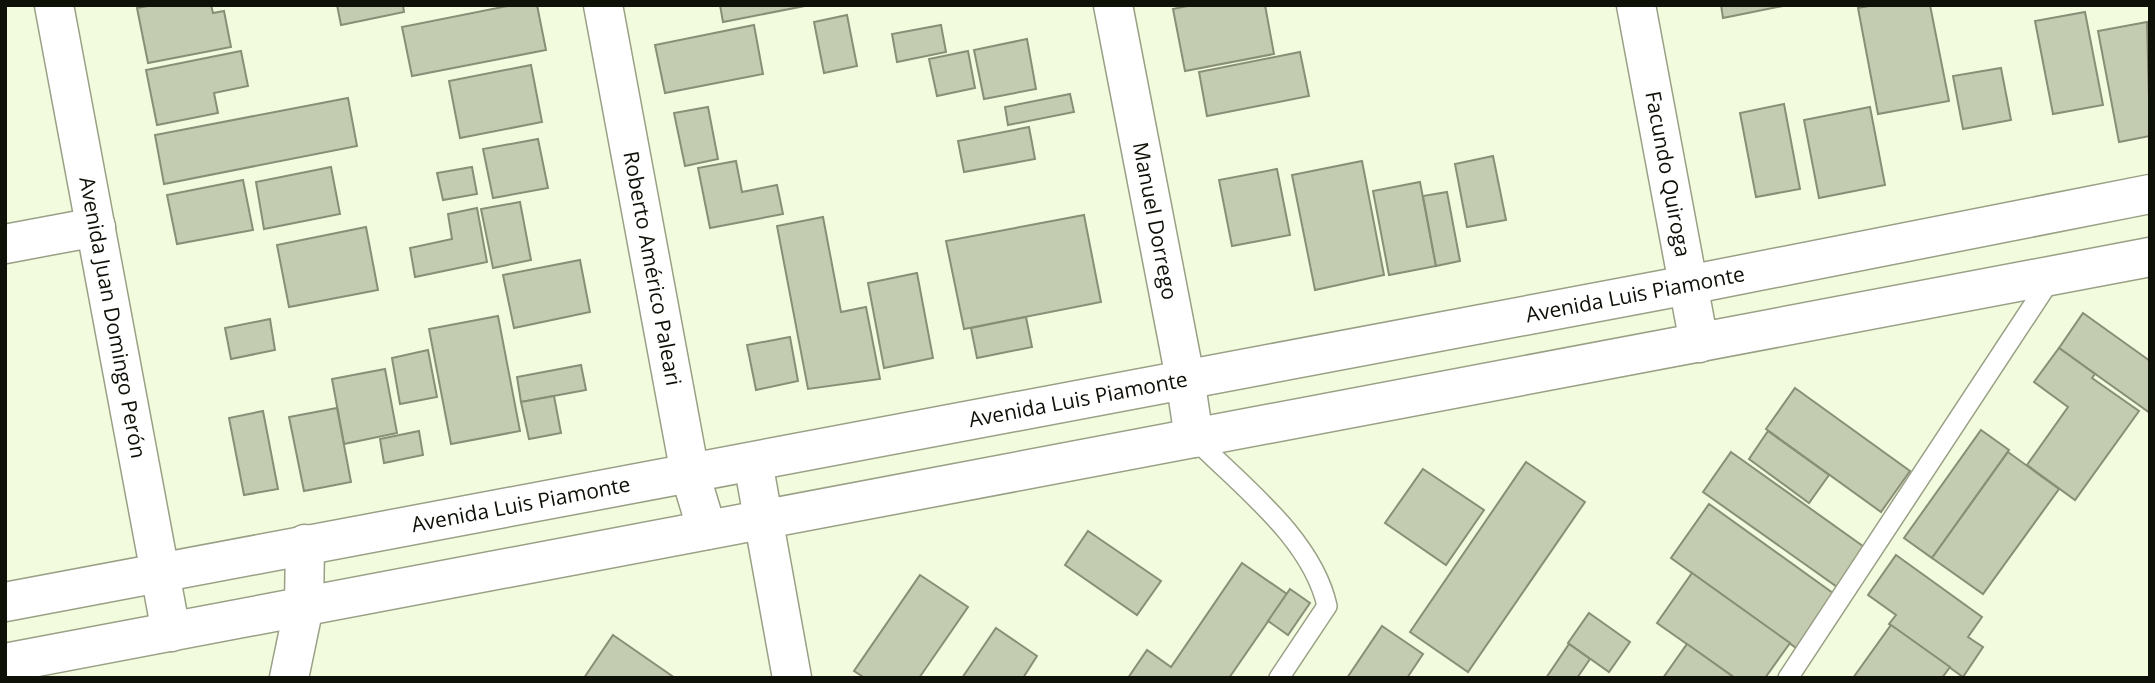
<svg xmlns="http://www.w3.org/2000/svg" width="2155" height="683" font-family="'Open Sans',sans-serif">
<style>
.building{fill:#c3cbb0;stroke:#888f76;stroke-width:2}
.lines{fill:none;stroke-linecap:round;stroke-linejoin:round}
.lane-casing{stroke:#99a086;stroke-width:22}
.street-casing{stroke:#99a086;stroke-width:41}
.secondary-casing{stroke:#99a086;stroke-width:41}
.lane{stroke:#fff;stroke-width:19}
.street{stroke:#fff;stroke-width:38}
.secondary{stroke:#fff;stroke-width:38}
.labels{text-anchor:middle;stroke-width:6;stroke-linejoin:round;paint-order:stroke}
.street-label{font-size:21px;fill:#0e1107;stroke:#fff}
</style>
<rect width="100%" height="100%" fill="#f3fbdf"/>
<g class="building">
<path d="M 153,5 L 211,5 L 213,13 L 224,11 L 231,47 L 148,63 L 137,8 Z"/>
<path d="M 337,5 L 403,5 L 404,12 L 341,25 Z"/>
<path d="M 512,5 L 537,5 L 546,50 L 412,76 L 402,27 Z"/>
<path d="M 720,5 L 810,5 L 723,22 Z"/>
<path d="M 1192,5 L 1265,5 L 1274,54 L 1185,71 L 1173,9 Z"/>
<path d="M 1721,5 L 1788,5 L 1723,18 Z"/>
<path d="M 1874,5 L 1930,5 L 1949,101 L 1878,114 L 1858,8 Z"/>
<path d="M 2085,12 L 2103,105 L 2053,114 L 2035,21 Z"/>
<path d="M 847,15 L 857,66 L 824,73 L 814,22 Z"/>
<path d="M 2147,22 L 2150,136 L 2119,142 L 2098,31 Z"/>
<path d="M 754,25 L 763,74 L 665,93 L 655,45 Z"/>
<path d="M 941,25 L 946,52 L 897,62 L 892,34 Z"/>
<path d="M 1027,39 L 1036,89 L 984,99 L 974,50 Z"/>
<path d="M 241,51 L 248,86 L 214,93 L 218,113 L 157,125 L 146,70 Z"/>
<path d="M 968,51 L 975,88 L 937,96 L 929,59 Z"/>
<path d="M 1300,52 L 1309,96 L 1207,116 L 1199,72 Z"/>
<path d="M 531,65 L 542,122 L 460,138 L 449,81 Z"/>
<path d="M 2001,68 L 2011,120 L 1963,129 L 1953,76 Z"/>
<path d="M 1070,94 L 1074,112 L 1008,125 L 1005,107 Z"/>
<path d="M 348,98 L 357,146 L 164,184 L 155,135 Z"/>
<path d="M 1784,104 L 1800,189 L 1756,197 L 1740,113 Z"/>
<path d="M 708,107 L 718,159 L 685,166 L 674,113 Z"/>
<path d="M 1870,107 L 1885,185 L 1819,198 L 1804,120 Z"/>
<path d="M 1029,127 L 1035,159 L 964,172 L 958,141 Z"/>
<path d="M 538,139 L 548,188 L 493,198 L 483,149 Z"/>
<path d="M 1493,156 L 1506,220 L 1467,227 L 1455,164 Z"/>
<path d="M 736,161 L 742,192 L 777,185 L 783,214 L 710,228 L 698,168 Z"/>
<path d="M 1362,161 L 1384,275 L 1315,290 L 1292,175 Z"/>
<path d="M 331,167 L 340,214 L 264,229 L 256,182 Z"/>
<path d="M 472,167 L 477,194 L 443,200 L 437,173 Z"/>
<path d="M 1277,169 L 1290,235 L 1232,246 L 1219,180 Z"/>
<path d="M 243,180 L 253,230 L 177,244 L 167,195 Z"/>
<path d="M 1420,182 L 1436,266 L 1389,275 L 1373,191 Z"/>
<path d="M 1447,192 L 1460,261 L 1436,266 L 1423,196 Z"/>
<path d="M 520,202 L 531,260 L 493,268 L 481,209 Z"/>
<path d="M 477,208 L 487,262 L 415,277 L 410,248 L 452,239 L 448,214 Z"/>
<path d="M 1084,215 L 1101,302 L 964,329 L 946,241 Z"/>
<path d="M 823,217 L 841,312 L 866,307 L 880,379 L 808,389 L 777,226 Z"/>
<path d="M 366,227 L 378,290 L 289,307 L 277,245 Z"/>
<path d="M 580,260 L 590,312 L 514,328 L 503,275 Z"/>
<path d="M 917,273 L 933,358 L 884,368 L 868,283 Z"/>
<path d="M 2083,313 L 2150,361 L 2150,413 L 2059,348 Z"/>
<path d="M 498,316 L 520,431 L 451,444 L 429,329 Z"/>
<path d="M 1026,317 L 1032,347 L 977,358 L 971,328 Z"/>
<path d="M 270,319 L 275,350 L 231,359 L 225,328 Z"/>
<path d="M 790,337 L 798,381 L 756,390 L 747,345 Z"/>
<path d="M 2059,348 L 2095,374 L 2092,378 L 2139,411 L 2075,500 L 2027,465 L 2068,407 L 2034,382 Z"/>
<path d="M 428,350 L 437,397 L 400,404 L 392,358 Z"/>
<path d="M 581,365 L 586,390 L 521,402 L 517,377 Z"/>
<path d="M 385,369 L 397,433 L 344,444 L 332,379 Z"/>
<path d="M 1795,388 L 1910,471 L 1881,512 L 1766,429 Z"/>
<path d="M 554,396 L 561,433 L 529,439 L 521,402 Z"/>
<path d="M 337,408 L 351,482 L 304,491 L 289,417 Z"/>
<path d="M 263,411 L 278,489 L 244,495 L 229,418 Z"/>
<path d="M 1981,430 L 2009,450 L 1932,558 L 1904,538 Z"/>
<path d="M 419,431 L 423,455 L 384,463 L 380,439 Z"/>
<path d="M 1768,431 L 1829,475 L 1809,503 L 1749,459 Z"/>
<path d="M 1731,452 L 1867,549 L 1840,589 L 1703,492 Z"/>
<path d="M 2008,452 L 2059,489 L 1983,594 L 1932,558 Z"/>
<path d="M 1526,462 L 1585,502 L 1468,672 L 1410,632 Z"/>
<path d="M 1423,469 L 1484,510 L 1446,565 L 1385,523 Z"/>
<path d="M 1709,504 L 1837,596 L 1799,650 L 1671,558 Z"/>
<path d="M 1088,531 L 1161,581 L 1137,615 L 1065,565 Z"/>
<path d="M 1896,555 L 1982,617 L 1968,637 L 1983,647 L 1963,677 L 1889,624 L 1896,615 L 1868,595 Z"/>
<path d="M 1242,563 L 1287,594 L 1229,678 L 1128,678 L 1147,650 L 1171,667 Z"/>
<path d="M 1692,573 L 1790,643 L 1765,678 L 1735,678 L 1657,623 Z"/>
<path d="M 920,575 L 968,607 L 919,678 L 865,678 L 854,671 Z"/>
<path d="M 1290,589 L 1310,603 L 1288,635 L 1268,621 Z"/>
<path d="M 1589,613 L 1630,642 L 1609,672 L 1568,643 Z"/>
<path d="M 1891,625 L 1950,667 L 1942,678 L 1853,678 Z"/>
<path d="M 1382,626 L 1423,654 L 1407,678 L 1347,678 Z"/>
<path d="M 996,628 L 1037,656 L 1023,678 L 962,678 Z"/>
<path d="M 613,635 L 675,678 L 584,678 Z"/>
<path d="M 1569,644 L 1590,659 L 1577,678 L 1546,678 Z"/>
<path d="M 1687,644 L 1732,676 L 1730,678 L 1663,678 Z"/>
</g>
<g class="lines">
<g class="lane-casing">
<g id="lane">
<path d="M 1194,438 C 1241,486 1312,538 1327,606 L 1279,678"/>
<path d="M 1788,678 L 2052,277"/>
</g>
</g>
<g class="street-casing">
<g id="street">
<path id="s1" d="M 54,5 L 171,632"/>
<path id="s2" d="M 603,5 L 690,474 L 707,530"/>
<path id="s3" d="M 1113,5 L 1185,378 L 1194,438"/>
<path id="s4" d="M 1636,5 L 1699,343"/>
<path d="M 5,244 L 96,227"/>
<path d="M 753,462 L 792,678"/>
<path d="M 289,678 L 304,606 L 305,544"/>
</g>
</g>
<g class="secondary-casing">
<g id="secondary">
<path id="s5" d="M 5,602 L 1688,285 L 2150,194"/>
<path d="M 5,663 L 2150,257"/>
</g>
</g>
<use href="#lane" class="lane"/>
<use href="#street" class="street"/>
<use href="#secondary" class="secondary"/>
</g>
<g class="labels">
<g class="street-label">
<text dy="7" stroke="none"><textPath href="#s4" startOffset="172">Facundo Quiroga</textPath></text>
<text dy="7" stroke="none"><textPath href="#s3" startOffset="220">Manuel Dorrego</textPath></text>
<text dy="7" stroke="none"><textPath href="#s2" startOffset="268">Roberto Américo Paleari</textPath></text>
<text dy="7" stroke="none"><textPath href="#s5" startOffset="1659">Avenida Luis Piamonte</textPath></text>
<text dy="7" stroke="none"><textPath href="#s1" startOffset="318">Avenida Juan Domingo Perón</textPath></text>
<text dy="7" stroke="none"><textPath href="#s5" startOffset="1092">Avenida Luis Piamonte</textPath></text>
<text dy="7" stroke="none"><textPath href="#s5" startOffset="525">Avenida Luis Piamonte</textPath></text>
</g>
</g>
<rect width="2155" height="683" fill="none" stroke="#0e1107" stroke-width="14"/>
</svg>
